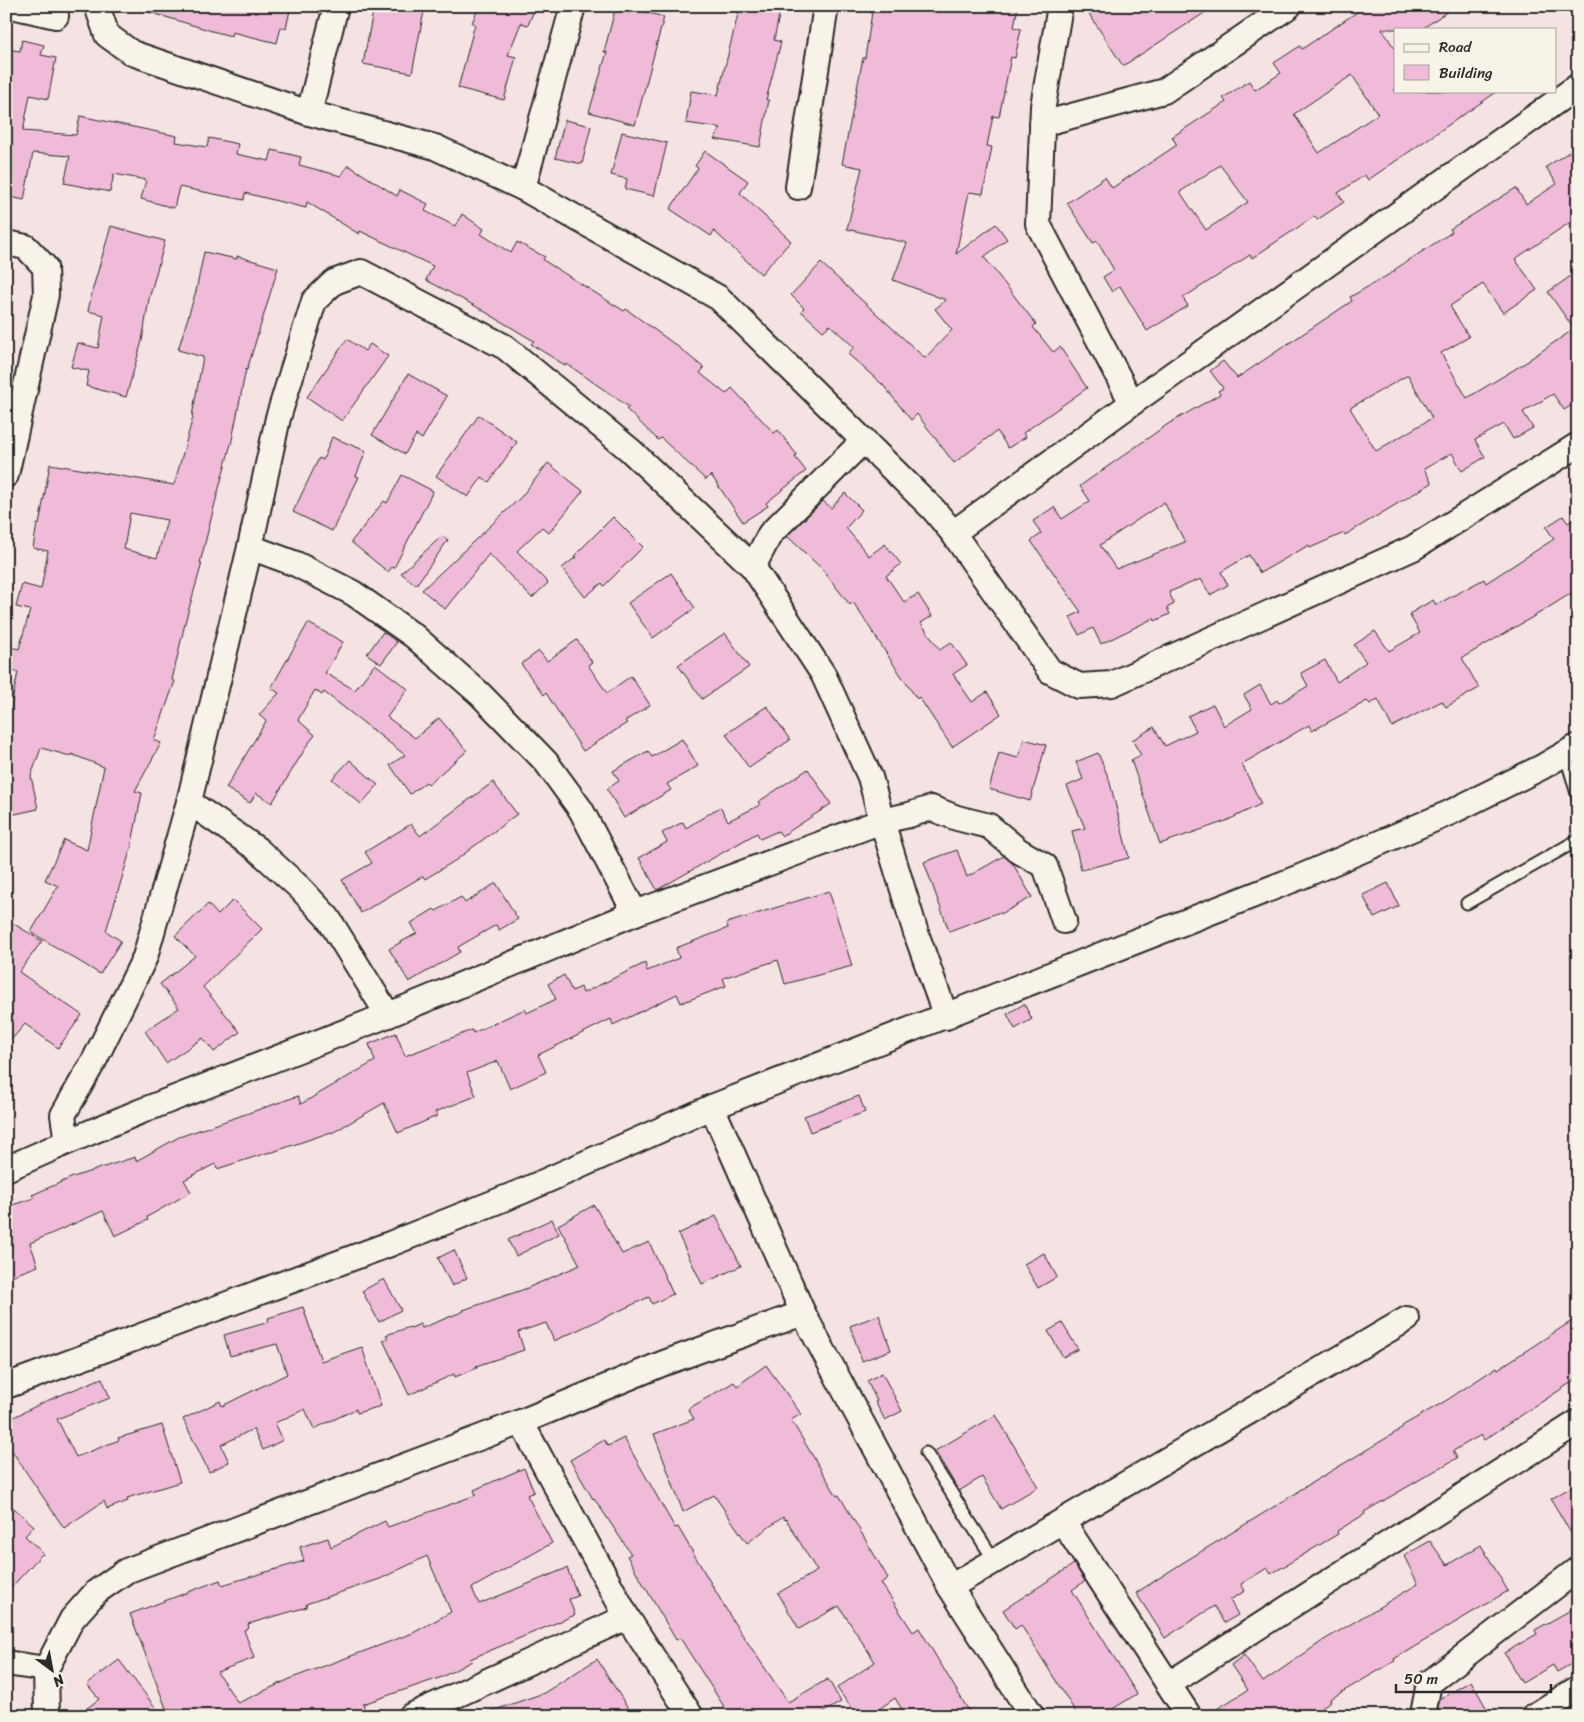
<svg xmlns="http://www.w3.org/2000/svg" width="1584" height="1722" font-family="Sriracha,sans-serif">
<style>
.building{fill:#efbbd8;stroke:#2b2b2b;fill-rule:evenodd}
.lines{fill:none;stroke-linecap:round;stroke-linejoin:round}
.service-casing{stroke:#2b2b2b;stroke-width:15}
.minor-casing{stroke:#2b2b2b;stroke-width:28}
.service{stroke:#f7f3e8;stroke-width:11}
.minor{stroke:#f7f3e8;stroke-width:24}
</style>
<rect width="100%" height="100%" fill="#f5e2e3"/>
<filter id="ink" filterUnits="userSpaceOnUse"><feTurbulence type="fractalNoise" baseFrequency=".02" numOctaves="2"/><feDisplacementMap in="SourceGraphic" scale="10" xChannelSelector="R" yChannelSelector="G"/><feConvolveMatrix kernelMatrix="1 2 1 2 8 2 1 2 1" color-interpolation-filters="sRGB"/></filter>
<g filter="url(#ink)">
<g class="building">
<path d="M 147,6 L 291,6 L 286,28 L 281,27 L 277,43 L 232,32 L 231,36 L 212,31 L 146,11 Z"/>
<path d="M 374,6 L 425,6 L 412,73 L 363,64 Z"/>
<path d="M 479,6 L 536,6 L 528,25 L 521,23 L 508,55 L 516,57 L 504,100 L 458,88 L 475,24 L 472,23 Z"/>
<path d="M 616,6 L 623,6 L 664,17 L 635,125 L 589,112 L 607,52 L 604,52 Z"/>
<path d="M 740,6 L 781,6 L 774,40 L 781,42 L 766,100 L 769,100 L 760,147 L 714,139 L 721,128 L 686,123 L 691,91 L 718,95 Z"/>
<path d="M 873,6 L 1018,6 L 1014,27 L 1021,29 L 1015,58 L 1011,57 L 999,117 L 993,116 L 987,146 L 992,147 L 983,194 L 969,192 L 956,254 L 996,224 L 1007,239 L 984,257 L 1036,324 L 1033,327 L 1053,352 L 1060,347 L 1087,388 L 1023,433 L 1026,437 L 1008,448 L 997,431 L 954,463 L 917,414 L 911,420 L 883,385 L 848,354 L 854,347 L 830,325 L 823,331 L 801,311 L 804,308 L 791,295 L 821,263 L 925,358 L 952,330 L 935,309 L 946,300 L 893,280 L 907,243 L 847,229 L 862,168 L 842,164 L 863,58 L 865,58 Z"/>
<path d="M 1084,6 L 1215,6 L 1123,66 Z"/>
<path d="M 1366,6 L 1455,6 L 1422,29 L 1382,29 L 1395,49 L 1395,91 L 1498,91 L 1368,180 L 1365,175 L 1338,193 L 1344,202 L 1317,220 L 1315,216 L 1252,258 L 1250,255 L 1183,298 L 1188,306 L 1147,331 L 1120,286 L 1112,292 L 1103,277 L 1114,270 L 1097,241 L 1093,243 L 1067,203 L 1105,177 L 1112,188 L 1177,145 L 1172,137 L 1226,102 L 1223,98 L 1249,81 L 1255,90 L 1281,73 L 1274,63 L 1300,46 L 1302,49 ZM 1352,75 L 1378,114 L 1319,153 L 1294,114 ZM 1220,165 L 1248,202 L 1206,230 L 1180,192 Z"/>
<path d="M 22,40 L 44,45 L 41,55 L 56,58 L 48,99 L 30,95 L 23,131 L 76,135 L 80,116 L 177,136 L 176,142 L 207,147 L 209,138 L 238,144 L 236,154 L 269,161 L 272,150 L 301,157 L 299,165 L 341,176 L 348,165 L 397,196 L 400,190 L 428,204 L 425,211 L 455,226 L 462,214 L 484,229 L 481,234 L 511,253 L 517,242 L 545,257 L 543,260 L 624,311 L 626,309 L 677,346 L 704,368 L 700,373 L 726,394 L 732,388 L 774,433 L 778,430 L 797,455 L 795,457 L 806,471 L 766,503 L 768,506 L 743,522 L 711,475 L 706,480 L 661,438 L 658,440 L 626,409 L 629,407 L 567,364 L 566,366 L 531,344 L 534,341 L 477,307 L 426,280 L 433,266 L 360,231 L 359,234 L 307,202 L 306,208 L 245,193 L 244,200 L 179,187 L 174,208 L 141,199 L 146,180 L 114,174 L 110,192 L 64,183 L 70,156 L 33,153 L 24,200 L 6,196 L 6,49 L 20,51 Z"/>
<path d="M 565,120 L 591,126 L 582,164 L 555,158 Z"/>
<path d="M 622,132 L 667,143 L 654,196 L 625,189 L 627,179 L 611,175 Z"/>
<path d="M 1578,146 L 1578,217 L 1515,259 L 1537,290 L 1503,313 L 1483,284 L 1450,306 L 1469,337 L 1441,353 L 1467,398 L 1530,360 L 1530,359 L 1574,329 L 1548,292 L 1578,271 L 1578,401 L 1564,410 L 1553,394 L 1523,412 L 1533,428 L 1513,439 L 1504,424 L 1475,440 L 1485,457 L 1462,471 L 1452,453 L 1424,469 L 1432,483 L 1345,535 L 1344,533 L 1310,548 L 1309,545 L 1260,573 L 1249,555 L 1221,572 L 1228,585 L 1210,595 L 1201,579 L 1169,592 L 1174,604 L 1167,608 L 1170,614 L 1155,621 L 1154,618 L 1101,644 L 1093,628 L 1079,635 L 1070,617 L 1081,612 L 1031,541 L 1041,534 L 1033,521 L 1054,507 L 1062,519 L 1090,501 L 1080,486 L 1168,424 L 1220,394 L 1218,391 L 1223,388 L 1210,371 L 1223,361 L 1237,378 L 1352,301 L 1350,297 L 1395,271 L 1394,270 L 1452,232 L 1450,229 L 1516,188 L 1526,204 L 1557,184 L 1546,167 ZM 1408,375 L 1432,418 L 1376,451 L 1350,408 ZM 1164,502 L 1185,542 L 1116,569 L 1100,545 Z"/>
<path d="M 705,151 L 748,181 L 740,193 L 791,241 L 761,274 L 714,231 L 711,236 L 670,209 L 698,168 L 695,166 Z"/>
<path d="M 111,226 L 165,241 L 149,299 L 142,341 L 126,397 L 86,386 L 89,371 L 71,367 L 78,343 L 98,348 L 104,315 L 88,311 L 93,288 Z"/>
<path d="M 204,252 L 237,259 L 237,256 L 278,268 L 247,370 L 246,369 L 232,440 L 215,503 L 200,563 L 202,563 L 186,619 L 172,680 L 175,681 L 154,740 L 161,743 L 135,791 L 142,793 L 131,848 L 106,931 L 121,941 L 100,974 L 31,932 L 58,886 L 45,880 L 64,840 L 87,850 L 104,767 L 71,754 L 70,756 L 41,748 L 31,776 L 38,809 L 6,816 L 6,705 L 11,707 L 18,672 L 6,670 L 6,646 L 19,649 L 30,610 L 16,607 L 22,584 L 41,589 L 48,551 L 33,548 L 37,524 L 39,525 L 50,464 L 174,485 L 193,417 L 192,416 L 203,357 L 178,350 L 196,291 ZM 130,513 L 167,520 L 157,558 L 124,549 Z"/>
<path d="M 347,339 L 365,351 L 370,344 L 388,356 L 342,421 L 307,397 Z"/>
<path d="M 408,374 L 447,396 L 422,439 L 416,435 L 405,454 L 372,435 Z"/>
<path d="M 479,415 L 517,442 L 489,482 L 482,477 L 468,497 L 436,476 Z"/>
<path d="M 332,437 L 366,451 L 356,476 L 359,477 L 332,531 L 293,512 L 319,458 L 323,460 Z"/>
<path d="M 548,463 L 583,491 L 549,533 L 542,527 L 517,551 L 548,583 L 532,598 L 489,554 L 445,609 L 422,590 L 521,497 Z"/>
<path d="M 402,475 L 433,491 L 394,568 L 392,567 L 388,572 L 351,542 L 384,501 L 387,503 Z"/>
<path d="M 845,493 L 862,510 L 846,528 L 869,556 L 885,544 L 901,564 L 886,576 L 904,602 L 918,594 L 932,616 L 921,623 L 940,650 L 951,642 L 967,665 L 953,674 L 972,702 L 987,692 L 1001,714 L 952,747 L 919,697 L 917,699 L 894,665 L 853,602 L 850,605 L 822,569 L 787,536 L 823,501 L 831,508 Z"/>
<path d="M 1563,516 L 1568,523 L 1578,517 L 1578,589 L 1538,614 L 1462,658 L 1479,688 L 1446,707 L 1442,701 L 1392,727 L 1378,699 L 1370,704 L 1367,701 L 1312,731 L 1309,725 L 1242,764 L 1261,804 L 1226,821 L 1160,844 L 1131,760 L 1141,755 L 1132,740 L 1154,727 L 1165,746 L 1196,731 L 1188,716 L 1213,704 L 1224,726 L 1252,709 L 1244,695 L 1260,685 L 1271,704 L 1277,700 L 1279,703 L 1308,686 L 1301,673 L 1325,660 L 1337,682 L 1366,662 L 1354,645 L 1375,631 L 1389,651 L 1420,633 L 1409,614 L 1433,600 L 1436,605 L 1484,579 L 1486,583 L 1554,539 L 1546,527 Z"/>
<path d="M 613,517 L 643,547 L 604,586 L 602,583 L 585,597 L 562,568 L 576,557 L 574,556 Z"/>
<path d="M 442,536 L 448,540 L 416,585 L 401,573 Z"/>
<path d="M 671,573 L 695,608 L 653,638 L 628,603 Z"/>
<path d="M 308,623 L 343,642 L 325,673 L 355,690 L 375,664 L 408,689 L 387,717 L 415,738 L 439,718 L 467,751 L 428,784 L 426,782 L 410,794 L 390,765 L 405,755 L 324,692 L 322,695 L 315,690 L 298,720 L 315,735 L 308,744 L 272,803 L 256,793 L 250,803 L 226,788 L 266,721 L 259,715 L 279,693 L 271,688 Z"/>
<path d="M 383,632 L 397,642 L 381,664 L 367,654 Z"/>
<path d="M 725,633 L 749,667 L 702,699 L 678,665 Z"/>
<path d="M 577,640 L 592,662 L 588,665 L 607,693 L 631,676 L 650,705 L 625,721 L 627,723 L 583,751 L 546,693 L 544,695 L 521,664 L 539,651 L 547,661 Z"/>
<path d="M 767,706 L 790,740 L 749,768 L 726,734 Z"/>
<path d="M 682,739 L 698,766 L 667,784 L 671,790 L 624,818 L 607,789 L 619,781 L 613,771 L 648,751 L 652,757 Z"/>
<path d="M 1024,739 L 1046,745 L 1030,801 L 989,789 L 999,753 L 1018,758 Z"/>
<path d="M 1098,753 L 1109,779 L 1129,858 L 1081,870 L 1072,831 L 1085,828 L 1067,786 L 1083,779 L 1076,762 Z"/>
<path d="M 350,760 L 378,785 L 361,804 L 332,779 Z"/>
<path d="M 808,769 L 831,804 L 782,836 L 778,831 L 760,839 L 757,833 L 657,890 L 639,858 L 667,842 L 662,833 L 683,822 L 686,828 L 720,807 L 728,821 L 760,805 L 758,802 Z"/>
<path d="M 493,782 L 517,814 L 456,860 L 425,879 L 423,876 L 361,913 L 342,880 L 372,863 L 365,852 L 411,824 L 420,836 Z"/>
<path d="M 957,850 L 967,877 L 1004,856 L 1013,864 L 1032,897 L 1001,914 L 1000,912 L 949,931 L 924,862 Z"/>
<path d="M 496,883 L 518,919 L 499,930 L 496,925 L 458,947 L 460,952 L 409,982 L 389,949 L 417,933 L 411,923 L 434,909 L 436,911 L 461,897 L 465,903 Z"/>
<path d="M 1388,883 L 1399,906 L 1374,918 L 1363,895 Z"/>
<path d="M 829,891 L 852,966 L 785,984 L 778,960 L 723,978 L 726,986 L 681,1003 L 677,994 L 613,1025 L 611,1019 L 538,1055 L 546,1072 L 510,1089 L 498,1061 L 467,1073 L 476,1096 L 435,1112 L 437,1116 L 398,1133 L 384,1103 L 332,1133 L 331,1132 L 270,1153 L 270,1152 L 217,1169 L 215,1164 L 184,1180 L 191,1192 L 147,1217 L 148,1220 L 115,1236 L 103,1211 L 30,1243 L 38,1266 L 6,1278 L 6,1207 L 34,1198 L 32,1195 L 73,1177 L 135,1157 L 136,1161 L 179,1137 L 298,1096 L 301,1104 L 375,1061 L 369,1044 L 396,1033 L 405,1056 L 472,1030 L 473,1033 L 525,1009 L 527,1013 L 556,999 L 548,984 L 564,975 L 572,991 L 581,987 L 583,993 L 645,963 L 647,971 L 679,958 L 676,948 L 728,928 L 727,923 Z"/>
<path d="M 233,900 L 262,929 L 203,987 L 240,1032 L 214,1052 L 203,1038 L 166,1063 L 145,1031 L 179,1008 L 160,984 L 195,956 L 175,936 L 208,904 L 218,915 Z"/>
<path d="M 6,919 L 42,941 L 19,972 L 82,1015 L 58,1048 L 25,1024 L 6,1046 Z"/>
<path d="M 1024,1004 L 1032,1019 L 1015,1029 L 1007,1014 Z"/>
<path d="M 859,1096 L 865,1112 L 810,1132 L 804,1116 Z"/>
<path d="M 594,1205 L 622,1254 L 649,1242 L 673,1294 L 652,1304 L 649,1297 L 554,1341 L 546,1323 L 518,1332 L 524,1350 L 476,1366 L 477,1368 L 455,1377 L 454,1374 L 409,1395 L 383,1340 L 388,1338 L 386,1335 L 410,1327 L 411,1328 L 420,1324 L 422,1328 L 464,1311 L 463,1310 L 525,1289 L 580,1265 L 558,1225 Z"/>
<path d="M 716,1216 L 741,1266 L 702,1284 L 678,1234 Z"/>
<path d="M 552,1219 L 559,1234 L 516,1256 L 508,1240 Z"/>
<path d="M 454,1250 L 467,1278 L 452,1286 L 438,1258 Z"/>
<path d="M 1044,1253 L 1057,1277 L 1038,1288 L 1024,1264 Z"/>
<path d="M 384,1279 L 401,1310 L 379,1322 L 362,1291 Z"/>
<path d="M 303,1307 L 321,1361 L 362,1347 L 381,1406 L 357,1413 L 356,1409 L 314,1429 L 305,1409 L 275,1423 L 283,1440 L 263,1450 L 253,1429 L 221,1445 L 229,1462 L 209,1472 L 183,1419 L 220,1401 L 222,1406 L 287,1374 L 277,1344 L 230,1356 L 224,1335 L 269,1322 L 268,1318 Z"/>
<path d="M 879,1315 L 891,1350 L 862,1361 L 850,1326 Z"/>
<path d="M 1578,1317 L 1578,1378 L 1484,1440 L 1481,1435 L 1453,1451 L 1457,1458 L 1364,1512 L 1365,1514 L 1337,1531 L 1338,1534 L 1271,1574 L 1267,1568 L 1241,1584 L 1245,1591 L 1230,1600 L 1238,1615 L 1224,1623 L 1214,1606 L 1165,1638 L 1136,1593 L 1184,1562 L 1298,1492 L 1298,1491 L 1403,1428 L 1402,1426 L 1447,1400 L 1497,1367 L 1498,1369 Z"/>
<path d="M 1062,1323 L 1078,1349 L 1063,1357 L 1048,1331 Z"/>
<path d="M 766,1365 L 801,1414 L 791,1420 L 837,1496 L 839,1495 L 888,1578 L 881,1583 L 913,1632 L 919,1628 L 972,1716 L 906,1716 L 895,1698 L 869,1716 L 857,1716 L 837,1688 L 875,1662 L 839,1606 L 799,1629 L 778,1593 L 817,1571 L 786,1519 L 785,1520 L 783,1517 L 747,1543 L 714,1495 L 683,1512 L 654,1434 L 694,1419 L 688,1409 L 734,1382 L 737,1386 Z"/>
<path d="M 882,1373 L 902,1411 L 885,1420 L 875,1402 L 877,1401 L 867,1381 Z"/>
<path d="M 102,1378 L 110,1398 L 57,1419 L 76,1457 L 119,1440 L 118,1438 L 162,1425 L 180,1482 L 127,1498 L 128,1501 L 107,1509 L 104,1501 L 64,1528 L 12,1451 L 6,1439 L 6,1421 L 44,1402 Z"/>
<path d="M 996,1415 L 1038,1487 L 1001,1509 L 982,1477 L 959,1491 L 935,1451 Z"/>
<path d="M 624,1438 L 675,1528 L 678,1527 L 733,1621 L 788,1702 L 828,1679 L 841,1702 L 817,1716 L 730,1716 L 680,1638 L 676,1640 L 627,1556 L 631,1554 L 594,1498 L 593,1499 L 570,1460 L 604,1440 L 608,1446 Z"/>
<path d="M 524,1468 L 534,1492 L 527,1495 L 552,1543 L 472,1588 L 479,1604 L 567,1568 L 578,1596 L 569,1599 L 575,1615 L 470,1659 L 472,1661 L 442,1677 L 363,1704 L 365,1710 L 349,1716 L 169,1716 L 130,1614 L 220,1580 L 222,1585 L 304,1561 L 300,1547 L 328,1538 L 331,1547 L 385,1521 L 388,1527 L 476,1495 L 474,1490 ZM 427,1556 L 451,1612 L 413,1633 L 292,1678 L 238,1703 L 217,1672 L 254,1658 L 244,1630 L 249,1628 L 248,1624 L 307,1607 L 306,1604 L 380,1579 Z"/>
<path d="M 1578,1483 L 1578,1545 L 1551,1499 Z"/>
<path d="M 6,1501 L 34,1526 L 25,1536 L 44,1554 L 42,1554 L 6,1593 Z"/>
<path d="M 1430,1541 L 1447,1565 L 1481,1545 L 1508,1591 L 1394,1659 L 1395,1661 L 1330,1699 L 1331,1701 L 1308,1716 L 1205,1716 L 1248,1690 L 1231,1665 L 1244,1655 L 1263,1682 L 1324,1640 L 1418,1584 L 1404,1556 Z"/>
<path d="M 1074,1564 L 1085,1581 L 1072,1590 L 1137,1694 L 1101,1716 L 1078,1716 L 1021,1625 L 1015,1629 L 1003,1610 Z"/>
<path d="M 1578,1606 L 1578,1660 L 1557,1672 L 1553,1665 L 1522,1683 L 1504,1653 L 1537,1634 L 1535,1630 Z"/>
<path d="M 597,1659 L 633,1716 L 486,1716 L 486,1713 L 544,1693 Z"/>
<path d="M 119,1660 L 162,1716 L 77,1716 L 99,1699 L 87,1684 Z"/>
<path d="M 1471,1681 L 1491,1716 L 1444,1716 L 1438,1707 L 1440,1699 Z"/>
</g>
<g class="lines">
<g class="service-casing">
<g id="service">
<path d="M 1565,753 L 1578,797"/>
<path d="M 1467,903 L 1578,840"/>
<path d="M 926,1453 L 994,1560"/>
</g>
</g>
<g class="minor-casing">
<g id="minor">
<path d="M 12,6 L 56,16"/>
<path d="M 97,6 L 107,35 L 132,53 L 309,113 L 435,147 L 523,188 L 719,298 L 934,510 L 953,533 L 1050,671 L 1079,686 L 1112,684 L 1413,548 L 1578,445"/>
<path d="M 1060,6 L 1043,106 L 1038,224 L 1132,403"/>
<path d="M 309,113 L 336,6"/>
<path d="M 1042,124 L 1164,91 L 1289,6"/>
<path d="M 798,187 L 826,6"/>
<path d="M 523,188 L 573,6"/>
<path d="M 6,243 L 26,247 L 45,267 L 46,295 L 6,475"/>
<path d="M 953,533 L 1132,403 L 1578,86"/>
<path d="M 250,547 L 296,564 L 353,593 L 414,636 L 480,694 L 546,762 L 581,810 L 635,913"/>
<path d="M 753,567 L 770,534 L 864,440"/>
<path d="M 189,802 L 257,849 L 300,888 L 328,918 L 388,1015"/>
<path d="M 712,1107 L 803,1313 L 950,1587 L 1032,1716"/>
<path d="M 67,1142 L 63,1115 L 95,1059 L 145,957 L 189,802 L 250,547 L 278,418 L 314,301 L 334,282 L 361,272 L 505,347 L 630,450 L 753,567 L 823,674 L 870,777 L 882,821 L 916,933 L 946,1017"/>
<path d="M 6,1169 L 67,1142 L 139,1112 L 388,1015 L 635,913 L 882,821 L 909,815 L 931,808 L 957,818 L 989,826 L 1019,851 L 1045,866 L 1064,921"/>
<path d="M 6,1386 L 390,1244 L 523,1191 L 712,1107 L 1300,877 L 1449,813 L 1542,767 L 1578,746"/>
<path d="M 521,1422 L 627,1617 L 691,1716"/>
<path d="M 1063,1522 L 1189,1716"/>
<path d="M 950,1587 L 1407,1319"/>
<path d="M 6,1663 L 46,1669"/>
<path d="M 1169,1684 L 1578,1422"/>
<path d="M 47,1716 L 46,1669 L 72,1619 L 96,1592 L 126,1571 L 521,1422 L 664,1363 L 803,1313"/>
<path d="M 411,1716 L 627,1617"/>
<path d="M 1426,1716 L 1424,1709 L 1429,1683 L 1578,1569"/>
<path d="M 1534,1716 L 1578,1688"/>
</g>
</g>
<use href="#service" class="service"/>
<use href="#minor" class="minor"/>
</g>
</g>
<rect width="1584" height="1722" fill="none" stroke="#f7f3e8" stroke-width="25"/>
<rect x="12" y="12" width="1559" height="1697" fill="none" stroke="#2b2b2b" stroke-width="2" filter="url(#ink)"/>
<rect x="1394" y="28" width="162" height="65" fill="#f7f3e8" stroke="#a5a39c"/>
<rect x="1404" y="44" width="25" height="8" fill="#f7f3e8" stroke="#a5a39c"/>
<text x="1439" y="52" font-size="15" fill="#2b2b2b">Road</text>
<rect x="1404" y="65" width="25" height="15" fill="#efbbd8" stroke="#a5a39c"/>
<text x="1439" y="78" font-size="15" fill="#2b2b2b">Building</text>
<g transform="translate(52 1670) rotate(148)" stroke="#f7f3e8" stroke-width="4" paint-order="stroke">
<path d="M0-4L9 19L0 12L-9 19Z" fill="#2b2b2b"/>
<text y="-8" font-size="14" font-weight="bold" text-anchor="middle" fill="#2b2b2b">N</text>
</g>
<path d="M1396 1684v8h155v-8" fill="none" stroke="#2b2b2b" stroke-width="2.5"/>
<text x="1404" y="1684" font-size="15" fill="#2b2b2b" stroke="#f7f3e8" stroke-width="4" paint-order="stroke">50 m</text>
</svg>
